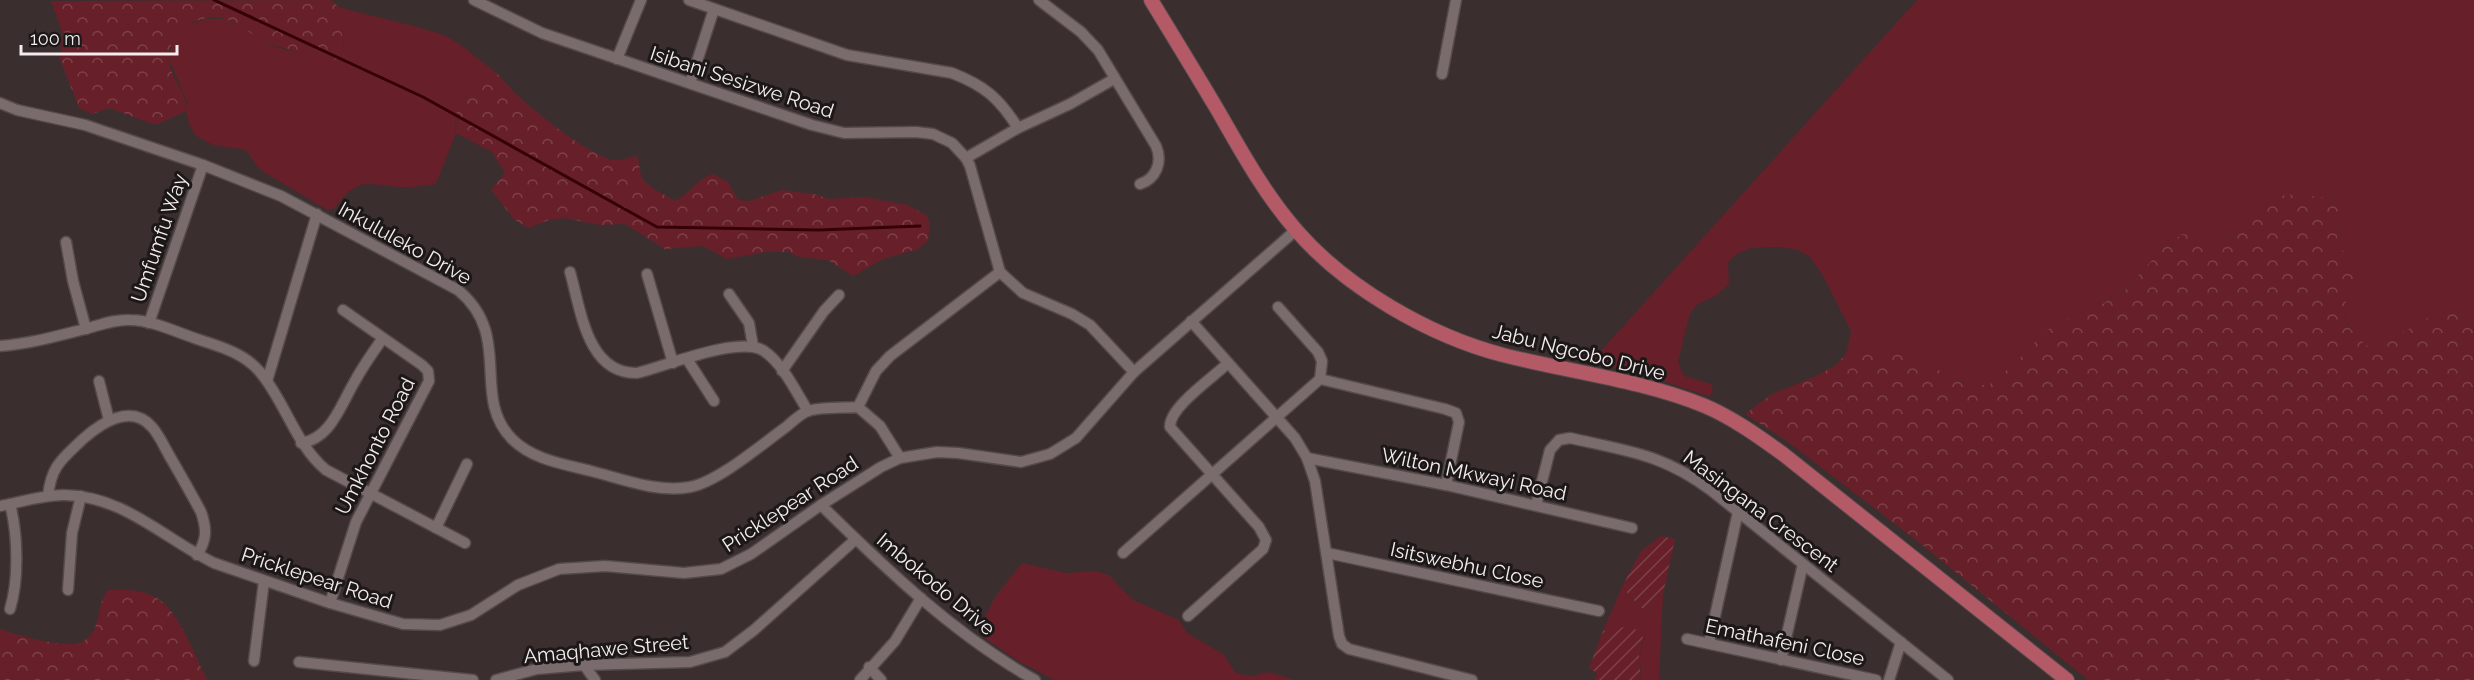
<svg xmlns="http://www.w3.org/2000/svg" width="2474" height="680" font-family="Raleway,sans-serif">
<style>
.grass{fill:#67202a}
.forest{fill:url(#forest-crowns)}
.garden{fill:url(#garden-furrows)}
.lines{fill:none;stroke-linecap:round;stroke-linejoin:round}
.stream{stroke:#360009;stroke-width:3}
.minor-casing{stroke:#544a4a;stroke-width:13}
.major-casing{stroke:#544a4a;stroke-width:16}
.minor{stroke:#7a6c6d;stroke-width:10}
.major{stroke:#b45966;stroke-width:14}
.labels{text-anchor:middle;stroke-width:6;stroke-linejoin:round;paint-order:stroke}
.street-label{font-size:20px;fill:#f4eced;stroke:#1d1818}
</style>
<defs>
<pattern id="forest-crowns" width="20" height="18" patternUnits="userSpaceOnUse" patternTransform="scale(1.5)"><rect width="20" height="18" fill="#67202a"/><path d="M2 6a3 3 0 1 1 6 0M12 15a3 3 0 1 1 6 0" fill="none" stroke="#7d4149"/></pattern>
<pattern id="garden-furrows" width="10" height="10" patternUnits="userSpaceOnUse" patternTransform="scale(1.5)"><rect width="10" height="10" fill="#67202a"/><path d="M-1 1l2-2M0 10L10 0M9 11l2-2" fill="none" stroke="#7d4149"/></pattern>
</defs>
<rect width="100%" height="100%" fill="#3a2e2f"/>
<g class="grass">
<path d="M 1917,0 L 2474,0 L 2474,306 L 2427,318 L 2375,351 C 2360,341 2343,326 2345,306 C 2347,293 2355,285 2354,271 C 2353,258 2338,250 2337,238 C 2336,230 2344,224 2345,216 C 2346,212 2344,207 2343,202 L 2336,199 L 2296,194 L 2259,206 L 2230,237 L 2211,242 L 2197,235 L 2162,249 L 2125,290 L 2101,305 L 2079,313 L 1989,386 C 1980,385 1968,386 1960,382 C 1919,364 1895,333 1846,354 L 1851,331 L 1823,276 L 1810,257 L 1800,251 L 1783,247 L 1750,248 L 1735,255 L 1728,263 L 1729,284 L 1717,295 L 1696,305 L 1690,313 L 1678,362 L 1684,376 L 1711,384 L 1713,389 L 1710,397 L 1663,381 L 1591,362 Z"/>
<path d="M 339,7 C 374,17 409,23 443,35 C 459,41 475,57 489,67 L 473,90 L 465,96 L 455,123 L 456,133 L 436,184 C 427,185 417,187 408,187 C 371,188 361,171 335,208 L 327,210 L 259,169 L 246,150 L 213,145 L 196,136 L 190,126 L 186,111 L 187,102 L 169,59 L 174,36 L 187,25 L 206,19 L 225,19 L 253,33 L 269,45 L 325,60 L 344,45 L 339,21 Z"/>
<path d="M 1022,563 L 1066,573 L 1095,571 L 1109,575 L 1133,600 L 1179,620 L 1187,633 L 1223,654 L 1236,673 L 1252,676 L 1269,672 L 1295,680 L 1055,680 L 1018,661 L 986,639 L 983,621 L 995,597 Z"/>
<path d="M 1622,587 L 1641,608 L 1645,609 L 1656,596 L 1663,594 L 1659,680 L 1640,680 L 1641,669 L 1639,658 L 1644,636 L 1603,631 Z"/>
</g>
<g class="forest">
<path d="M 330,0 L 339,7 C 339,24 345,40 343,57 C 324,65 304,54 285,48 C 280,46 273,46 268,44 C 254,36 242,26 228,20 C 201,10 167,31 169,60 C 170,79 188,92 186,111 L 160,123 L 153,124 L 109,108 L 92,114 L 79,108 L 60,59 L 63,35 L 51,1 Z"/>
<path d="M 489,67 C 499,74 504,81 512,90 C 528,107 592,158 614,160 C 620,161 629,157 636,156 C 641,163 638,172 643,179 C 649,188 666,195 675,201 C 691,193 695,180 713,174 L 728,182 L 738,200 L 749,201 L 782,190 L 814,194 L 829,199 L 865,197 L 908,205 L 927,216 L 930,224 L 928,240 L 918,249 L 883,259 L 853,276 L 828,260 L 799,257 L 789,252 L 765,252 L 727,259 L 703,246 L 665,249 L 625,224 L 599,225 L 565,218 L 549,220 L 528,228 L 514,219 L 491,190 L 505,173 L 492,152 L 456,133 L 457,108 Z"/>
<path d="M 2296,194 L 2336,199 L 2343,202 C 2344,207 2346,212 2345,216 C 2344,224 2336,229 2337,238 C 2338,250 2353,258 2354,270 C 2356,285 2347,293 2345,306 C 2342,326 2360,341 2374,350 L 2427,318 L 2457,306 L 2474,306 L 2474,680 L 2088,680 L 1916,540 L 1784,439 L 1745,414 L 1772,394 L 1814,377 L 1836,365 L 1846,354 L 1862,347 L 1896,348 L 1911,354 L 1963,384 L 1989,385 L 2017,361 L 2045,331 L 2079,313 L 2101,305 L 2125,290 L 2162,249 L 2182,234 L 2197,235 L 2211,242 L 2230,237 L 2259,206 L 2280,196 Z"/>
<path d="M 108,590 C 121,590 134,589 146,593 C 179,602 192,654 208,680 L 0,680 L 0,629 C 16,635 64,648 80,643 C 85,641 92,634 94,630 C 100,617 99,600 108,590 Z"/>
</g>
<g class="garden">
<path d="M 1661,536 L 1675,539 L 1663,594 L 1656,596 L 1645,609 L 1641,608 L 1622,587 L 1641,551 Z"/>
<path d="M 1625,627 L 1642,631 C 1645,640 1640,647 1639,656 C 1639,664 1641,671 1640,680 L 1595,680 L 1597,673 L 1589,668 L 1603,631 Z"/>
</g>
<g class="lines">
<path class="stream" d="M 214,0 L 423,97 L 657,227 L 819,230 L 920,226"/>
<g class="minor-casing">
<g id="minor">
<path d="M 474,0 L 542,33 L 812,125 L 844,133 L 916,132 L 933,134 L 952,143 L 966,158 L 970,166 L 1000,272 L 1023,293 L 1072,314 L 1090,325 L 1134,372"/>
<path d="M 689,0 L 847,55 L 952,73 C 985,86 999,98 1018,128"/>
<path d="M 1039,0 L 1081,32 L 1098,50 L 1156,146 C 1163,162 1156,179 1140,184"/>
<path d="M 617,59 L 641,0"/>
<path d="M 1442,74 L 1456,0"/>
<path d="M 690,83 L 714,9"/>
<path d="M 0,103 L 17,110 L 85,125 L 203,165 L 281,196 L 458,290 C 514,336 470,396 512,439 C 533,460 564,464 591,471 C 622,479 657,493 690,487 C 718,482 761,445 786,427 C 792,422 800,414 808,411 C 820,407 845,408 858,407 L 880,426 L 900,458"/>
<path d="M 966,158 L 1018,128 L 1070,104 L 1114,79"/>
<path d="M 66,242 L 73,281 L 86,329"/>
<path d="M 570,272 C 581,310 587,374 637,373 C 666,366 740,335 764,351 C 783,364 796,392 808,411"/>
<path d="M 647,274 L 673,363"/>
<path d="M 729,294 L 749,323 L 753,346"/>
<path d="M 1191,321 L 1295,438 L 1307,458 L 1315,481 L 1339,636 L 1342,644 L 1349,649 L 1472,680"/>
<path d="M 149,323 L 203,165"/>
<path d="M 0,346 C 29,344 57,336 85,329 C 100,325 115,319 130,320 C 153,320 178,333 200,340 C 222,347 245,354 260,372 C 286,403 295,444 326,470 L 465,543"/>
<path d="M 687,359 L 714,401"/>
<path d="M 782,371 L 824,311 L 839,295"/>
<path d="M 1320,379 L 1445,409 L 1456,413 L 1459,422 L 1446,485"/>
<path d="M 99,381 L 109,420"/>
<path d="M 267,381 L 317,214"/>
<path d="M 858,407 L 876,371 L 890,356 L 1000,272"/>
<path d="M 301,443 C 331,439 341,404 355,381 C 363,366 373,352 383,338"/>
<path d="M 1307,458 L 1446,485 L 1632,528"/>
<path d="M 48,496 C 51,466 62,459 83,439 C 101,423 131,403 152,427 C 159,435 164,446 169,455 C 180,474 191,493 201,512 C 207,529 207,540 197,555"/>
<path d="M 821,505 C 886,569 955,635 1035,680"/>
<path d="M 1536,505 L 1550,450 L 1559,440 L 1570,438 C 1628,451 1663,454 1712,491 L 1948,680"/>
<path d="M 0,506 C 21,502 43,495 64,495 C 124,496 163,538 214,563 L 330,603 L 403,624 L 440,625 L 471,615 L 518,585 L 559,569 L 605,566 L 684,573 L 721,569 L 751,554 L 821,505 L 881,467 L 900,458 L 937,452 L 958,453 L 1021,462 L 1050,454 L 1076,438 L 1134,372 L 1296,230"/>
<path d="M 436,528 L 467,464"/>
<path d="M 1123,553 L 1320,379 L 1322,361 L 1318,352 L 1278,307"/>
<path d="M 1327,553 L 1599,611"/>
<path d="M 68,590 L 72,533 L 81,496"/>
<path d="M 330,603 L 356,522 L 429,381 L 428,371 L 422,365 L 343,310"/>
<path d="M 10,609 C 19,580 18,535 10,504"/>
<path d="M 1188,616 L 1263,549 L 1266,540 L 1259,527 L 1170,427 C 1169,407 1214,377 1228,363"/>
<path d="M 1687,639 L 1876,680"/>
<path d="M 1709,643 L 1738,512"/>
<path d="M 1781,660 L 1803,564"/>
<path d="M 254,661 L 264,581"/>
<path d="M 299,662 L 473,680"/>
<path d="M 584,665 L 595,680"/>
<path d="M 869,667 L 881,680"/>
<path d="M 496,680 L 537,669 L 584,665 L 690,662 L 725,652 L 754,630 L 856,539"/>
<path d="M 860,680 L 895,641 L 921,598"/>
<path d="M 1889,680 L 1901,642"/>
</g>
</g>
<g class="major-casing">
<path id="major" d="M 1151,0 C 1173,36 1195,72 1217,109 C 1241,151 1264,193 1296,230 C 1346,288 1430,336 1503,355 C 1570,372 1641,380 1705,406 C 1733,418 1758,436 1783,454 L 2067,680"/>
</g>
<use href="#minor" class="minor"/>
<use href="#major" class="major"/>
</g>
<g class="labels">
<g class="street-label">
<text transform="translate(742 82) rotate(18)" y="7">Isibani Sesizwe Road</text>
<text transform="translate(159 238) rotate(-71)" y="7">Umfumfu Way</text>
<text transform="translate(405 243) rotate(29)" y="7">Inkululeko Drive</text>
<text transform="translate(1579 352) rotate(14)" y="7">Jabu Ngcobo Drive</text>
<text transform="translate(375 446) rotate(-63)" y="7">Umkhonto Road</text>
<text transform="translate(1474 474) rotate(12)" y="7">Wilton Mkwayi Road</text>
<text transform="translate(790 504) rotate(-33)" y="7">Pricklepear Road</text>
<text transform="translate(1761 511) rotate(37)" y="7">Masingana Crescent</text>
<text transform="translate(1467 565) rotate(12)" y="7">Isitswebhu Close</text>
<text transform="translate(317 578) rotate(18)" y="7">Pricklepear Road</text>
<text transform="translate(936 584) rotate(40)" y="7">Imbokodo Drive</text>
<text transform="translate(1785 642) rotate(12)" y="7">Emathafeni Close</text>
<text transform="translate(606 649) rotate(-5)" y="7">Amaqhawe Street</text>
</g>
</g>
<path d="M21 45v9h156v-9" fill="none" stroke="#f4eced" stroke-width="3"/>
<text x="30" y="45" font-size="18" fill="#f4eced" stroke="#1d1818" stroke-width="4.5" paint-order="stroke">100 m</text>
</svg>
